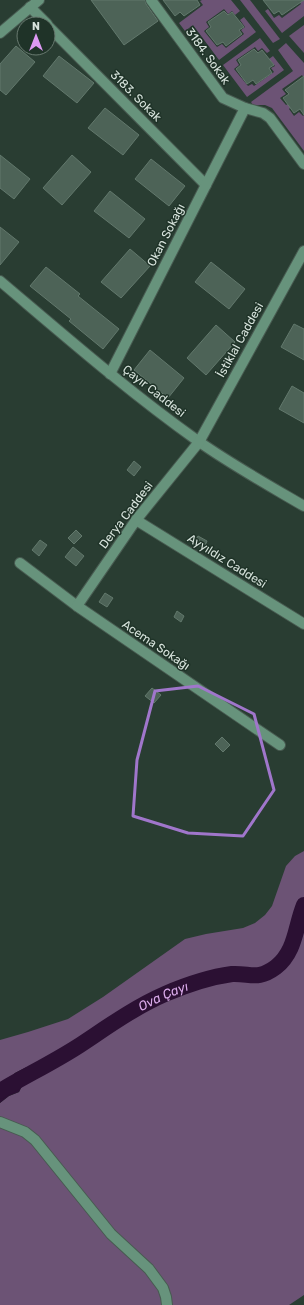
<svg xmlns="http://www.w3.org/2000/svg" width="304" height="1305" font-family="Rubik,sans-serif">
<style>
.green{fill:#6c5375}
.water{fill:#2b1033}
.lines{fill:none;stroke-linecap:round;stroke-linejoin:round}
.river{stroke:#2b1033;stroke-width:16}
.building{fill:#4d6357;stroke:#62786c}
.minor-casing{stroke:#485b51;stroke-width:12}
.minor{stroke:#67937c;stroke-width:10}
.marked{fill:none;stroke:#a076cb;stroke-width:3;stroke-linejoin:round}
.labels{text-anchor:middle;stroke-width:3;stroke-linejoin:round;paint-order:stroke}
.street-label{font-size:12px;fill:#d8e4dd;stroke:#1f3328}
.water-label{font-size:13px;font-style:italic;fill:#dbabeb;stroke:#1f3328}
</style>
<rect width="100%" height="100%" fill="#293d32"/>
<g class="green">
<path d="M 202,0 L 231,0 L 240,11 L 235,15 L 232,11 L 228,14 L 224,9 L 206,22 L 209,27 L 204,31 L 217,47 L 222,44 L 226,48 L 244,34 L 241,30 L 245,27 L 240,20 L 244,17 L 256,32 L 219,60 L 193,25 L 185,31 L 179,23 L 203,5 L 200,1 Z"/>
<path d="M 240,0 L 250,0 L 280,39 L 273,43 Z"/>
<path d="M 298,0 L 304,0 L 304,16 L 282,33 L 265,11 L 268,9 L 274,18 L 279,15 L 282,18 L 301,4 Z"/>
<path d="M 304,25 L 304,53 L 289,36 Z"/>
<path d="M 260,38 L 270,51 L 267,53 L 262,48 L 258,51 L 255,47 L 236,60 L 239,65 L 234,69 L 248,86 L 252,84 L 254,86 L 274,72 L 271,68 L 275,66 L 269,59 L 273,56 L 284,70 L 247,97 L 223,65 Z"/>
<path d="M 286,43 L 304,63 L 304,78 L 302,75 L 282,89 L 286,94 L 280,98 L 286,105 L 288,104 L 291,107 L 289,109 L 294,116 L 299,112 L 303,116 L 304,115 L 304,151 L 272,108 L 265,105 L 253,105 L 251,102 L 293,71 L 278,50 Z"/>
<path d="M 304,851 L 304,1295 L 289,1305 L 0,1305 L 0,1103 L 9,1096 L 19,1092 L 22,1086 L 29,1079 L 29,1068 L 27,1067 L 15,1073 L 7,1082 L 0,1086 L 0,1040 L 28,1032 L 68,1019 L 103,997 L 185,939 L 206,934 L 243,928 L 255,923 L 265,915 L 272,906 L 286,866 L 295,856 Z"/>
</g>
<path class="water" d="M 27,1067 L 29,1068 L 29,1079 L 22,1086 L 19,1092 L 9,1096 L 0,1103 L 0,1086 L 7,1082 L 15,1073 Z"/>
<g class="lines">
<path class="river" id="s1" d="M 0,1091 C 25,1076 52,1063 77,1047 C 106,1028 133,1008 165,994 C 186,985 210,977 232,974 C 251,973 257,981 276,967 C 296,951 295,927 304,905"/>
</g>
<g class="building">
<path d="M 91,0 L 145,0 L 146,4 L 158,21 L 124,45 Z"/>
<path d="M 163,0 L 197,0 L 200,5 L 184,16 L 180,12 L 175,16 Z"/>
<path d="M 263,0 L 304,0 L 282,15 L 279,11 L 274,14 Z"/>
<path d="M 224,11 L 228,15 L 232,12 L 244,27 L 239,30 L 242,34 L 226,46 L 223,42 L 217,45 L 206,31 L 211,27 L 208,22 Z"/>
<path d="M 16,46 L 35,62 L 6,95 L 0,90 L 0,64 Z"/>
<path d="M 254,49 L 258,53 L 262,50 L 274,65 L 269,68 L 272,73 L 256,84 L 253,80 L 247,84 L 236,69 L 241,65 L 238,60 Z"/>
<path d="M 59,56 L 94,83 L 77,103 L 43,76 Z"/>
<path d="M 304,76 L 304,115 L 300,109 L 294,113 L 283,98 L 289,94 L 285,90 Z"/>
<path d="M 105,108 L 139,135 L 123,155 L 88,128 Z"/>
<path d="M 0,155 L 30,179 L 14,199 L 0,188 Z"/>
<path d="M 72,155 L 91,172 L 62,205 L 43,188 Z"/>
<path d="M 151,159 L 185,186 L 169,206 L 135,179 Z"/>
<path d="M 110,191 L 145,219 L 129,238 L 94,211 Z"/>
<path d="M 0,227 L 19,242 L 0,265 Z"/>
<path d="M 130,249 L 150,266 L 121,298 L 101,282 Z"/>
<path d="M 211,262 L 245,289 L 229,309 L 195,282 Z"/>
<path d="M 46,267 L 80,294 L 78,296 L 119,329 L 103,349 L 69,321 L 71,319 L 30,286 Z"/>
<path d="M 294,324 L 304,329 L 304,360 L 281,347 Z"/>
<path d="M 216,325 L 235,342 L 206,375 L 187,358 Z"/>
<path d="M 150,350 L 184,378 L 168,398 L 134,370 Z"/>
<path d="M 292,386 L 304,393 L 304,423 L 279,409 Z"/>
<path d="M 134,461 L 141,467 L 134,476 L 127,470 Z"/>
<path d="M 76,530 L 82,536 L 74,544 L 68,538 Z"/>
<path d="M 198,536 L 207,541 L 204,548 L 194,543 Z"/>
<path d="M 40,540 L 47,545 L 39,556 L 32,550 Z"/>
<path d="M 73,547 L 84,556 L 76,566 L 65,557 Z"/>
<path d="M 105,593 L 113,598 L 107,607 L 99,602 Z"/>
<path d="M 177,611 L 184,616 L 181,622 L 174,617 Z"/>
<path d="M 152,688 L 161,695 L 154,703 L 145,696 Z"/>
<path d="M 222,737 L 230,745 L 223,752 L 215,744 Z"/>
</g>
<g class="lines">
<g class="minor-casing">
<g id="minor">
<path d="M 151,0 L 223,98 L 245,108 L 263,113 L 270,118 L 304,164"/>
<path d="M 30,7 L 47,24"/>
<path d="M 48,26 L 206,185"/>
<path d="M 0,33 L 39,0"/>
<path d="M 0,281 C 65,336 129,392 198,441 C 232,465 268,485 304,506"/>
<path d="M 110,374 L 245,108"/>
<path d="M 136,520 L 304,624"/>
<path d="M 20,563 L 77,606 L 280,745"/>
<path d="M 77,606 L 136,520 L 199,442 L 304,251"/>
<path d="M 0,1122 L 25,1132 L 35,1140 L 111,1234 L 149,1269 L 163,1288 L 166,1297 L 167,1305"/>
</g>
</g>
<use href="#minor" class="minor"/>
</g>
<path class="marked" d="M 198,686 L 254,714 L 274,790 L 243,836 L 188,833 L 133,816 L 137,760 L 155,691 Z"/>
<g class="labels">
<g class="street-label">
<text transform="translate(208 56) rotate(54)" y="4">3184. Sokak</text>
<text transform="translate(136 96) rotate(45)" y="4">3183. Sokak</text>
<text transform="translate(166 235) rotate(-63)" y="4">Okan Sokağı</text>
<text transform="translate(240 340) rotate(-61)" y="4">İstiklal Caddesi</text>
<text transform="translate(154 391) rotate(38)" y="4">Çayır Caddesi</text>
<text transform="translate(126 515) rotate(-53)" y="4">Derya Caddesi</text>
<text transform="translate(227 561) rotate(32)" y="4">Ayyıldız Caddesi</text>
<text transform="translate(156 645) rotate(34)" y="4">Acema Sokağı</text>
</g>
<g class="water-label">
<text dy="5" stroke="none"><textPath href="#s1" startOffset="189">Ova Çayı</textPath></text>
</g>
</g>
<g transform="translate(36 36)"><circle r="19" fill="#1f3328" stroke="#697a70"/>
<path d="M0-3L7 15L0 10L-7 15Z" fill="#dd99f3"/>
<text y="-6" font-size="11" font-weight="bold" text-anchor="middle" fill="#d8e4dd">N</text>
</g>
</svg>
